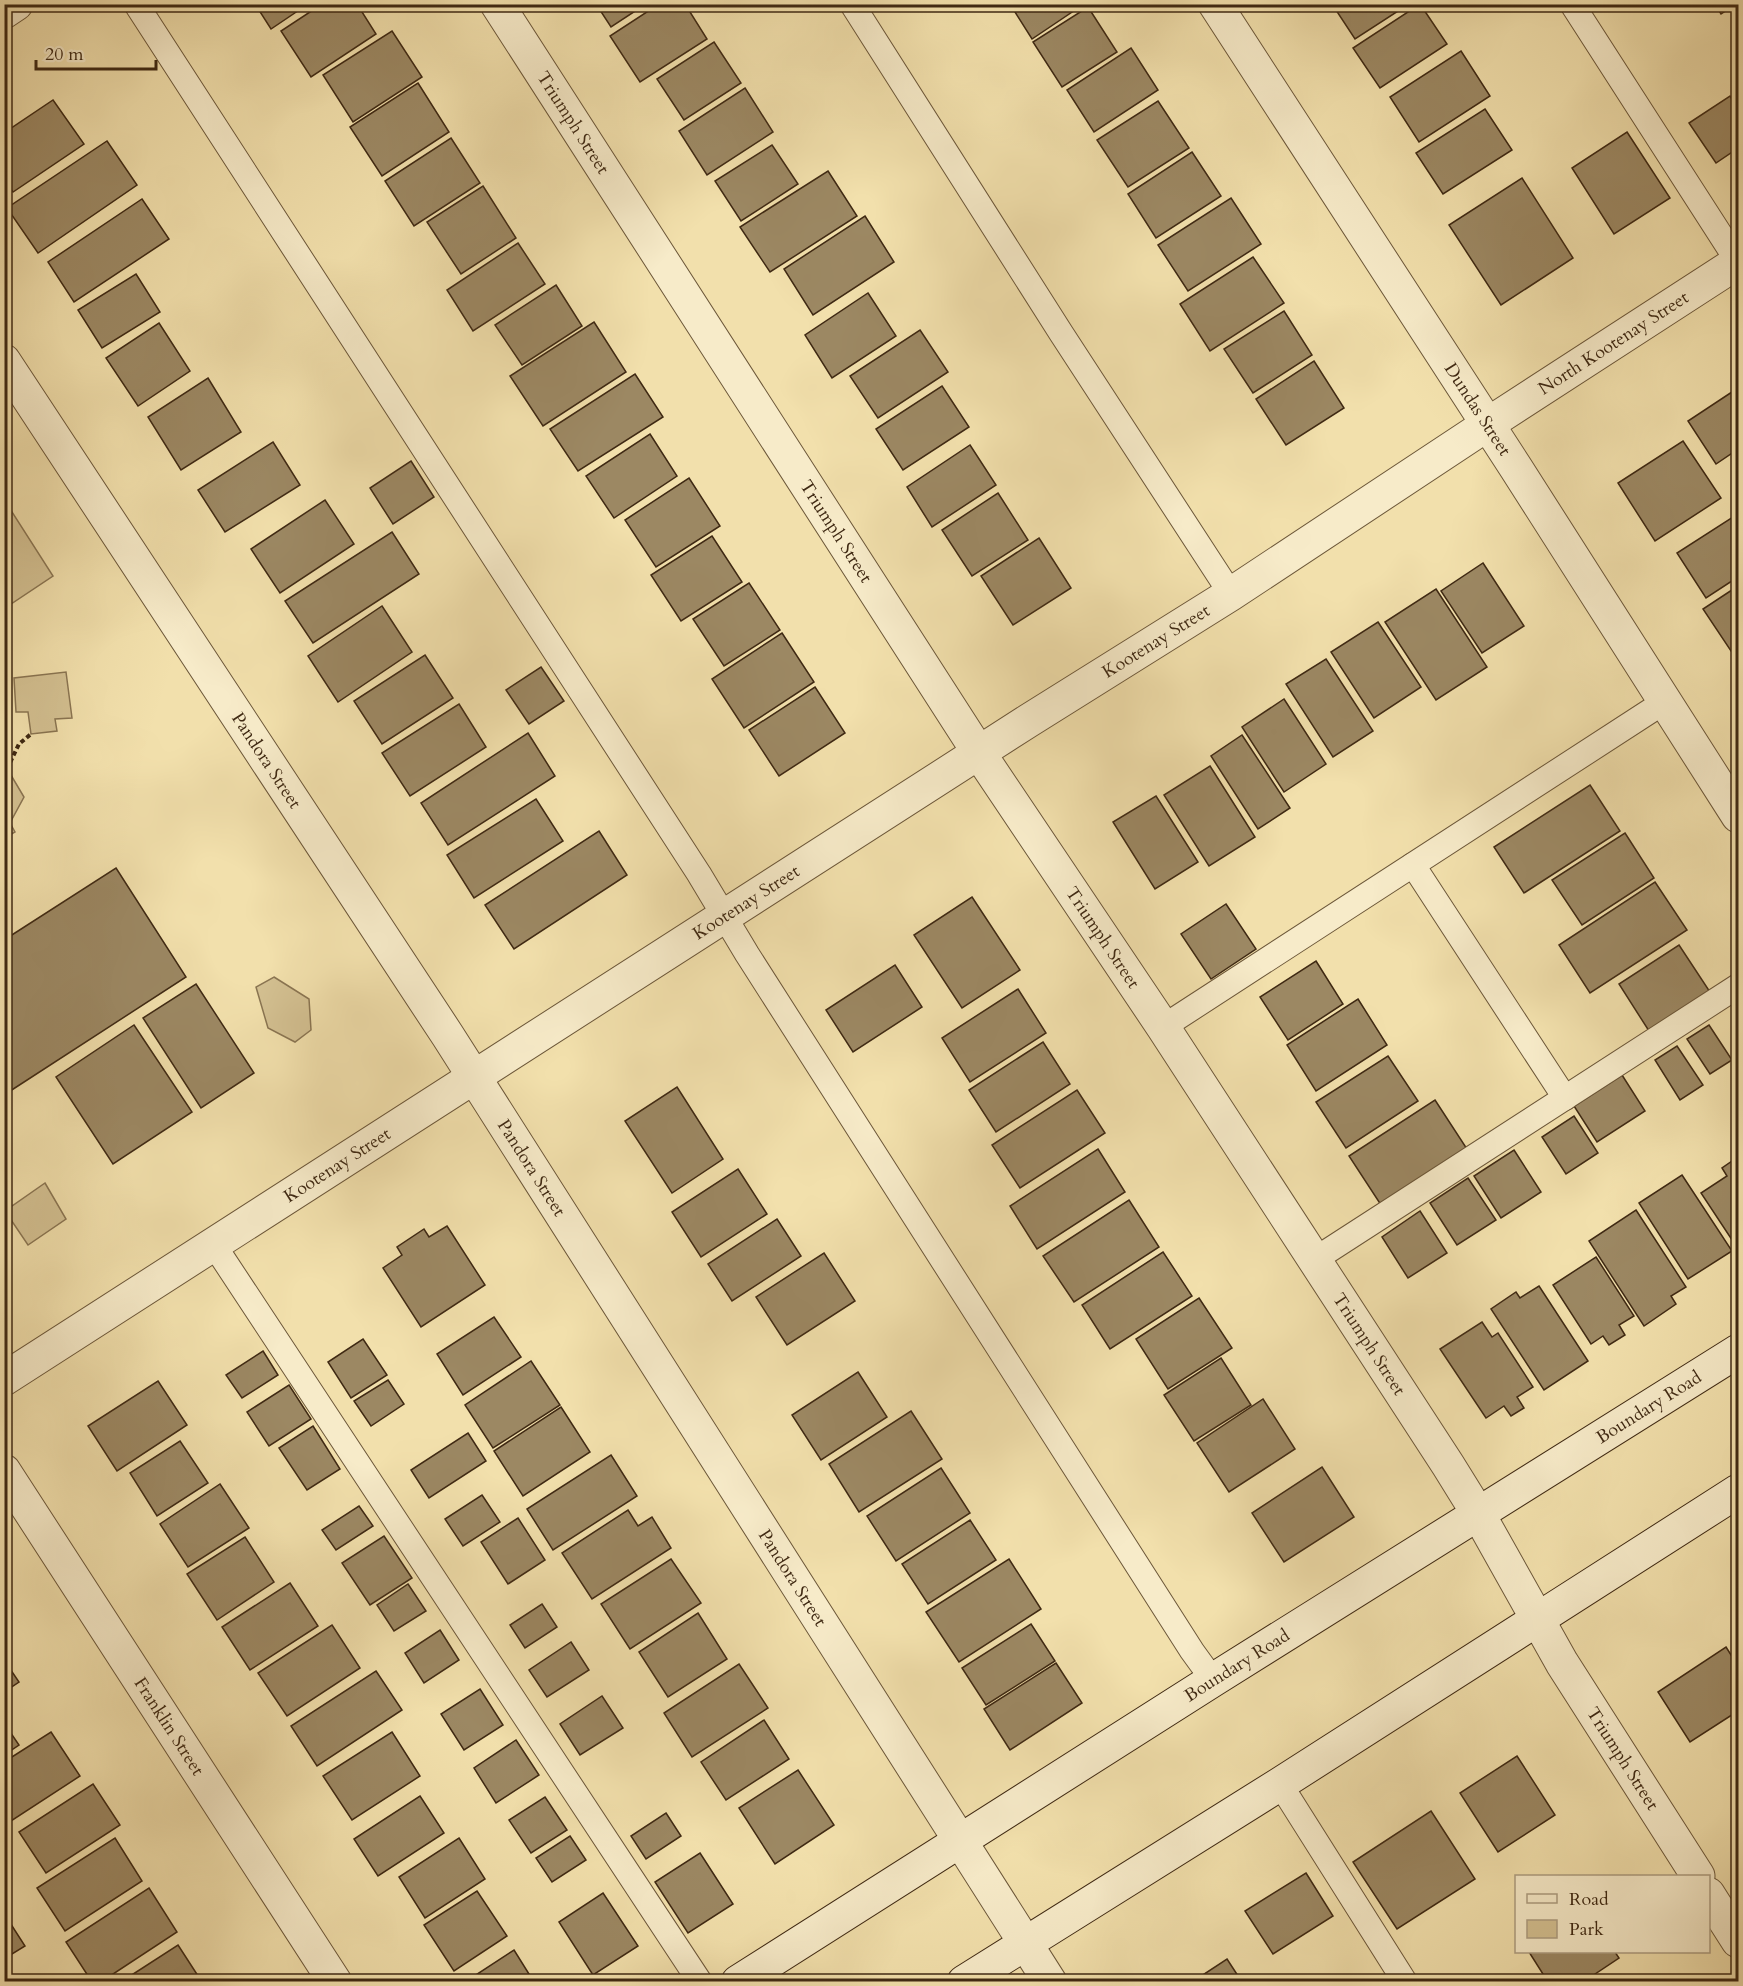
<svg xmlns="http://www.w3.org/2000/svg" width="1743" height="1986" font-family="Cardo,serif">
<style>
.green{fill:#d4c192;stroke:#8a7552;stroke-width:1.5}
.building{fill:#9c8863;stroke:#3f2913;stroke-width:1.5}
.lines{fill:none;stroke-linecap:round;stroke-linejoin:round}
.lane-casing{stroke:#6c5739;stroke-width:26}
.street-casing{stroke:#6c5739;stroke-width:35}
.secondary-casing{stroke:#3f2913;stroke-width:35}
.path{stroke:#3f2913;stroke-width:4;stroke-dasharray:4.5 3;stroke-linecap:butt}
.lane{stroke:#f7ebc9;stroke-width:24}
.street{stroke:#f7ebc9;stroke-width:33}
.secondary{stroke:#f7ebc9;stroke-width:33}
.labels{text-anchor:middle;stroke-width:4.5;stroke-linejoin:round;paint-order:stroke}
.street-label{font-size:18px;fill:#3f2913;stroke:#f7ebc9}
</style>
<rect width="100%" height="100%" fill="#f2e0ac"/>
<filter id="stains"><feTurbulence type="fractalNoise" baseFrequency=".00333" numOctaves="4"/><feColorMatrix values="0 0 0 0 .2 0 0 0 0 .09 0 0 0 0 .02 0 0 0 .5 -.17"/></filter>
<radialGradient id="worn" r=".72"><stop offset=".6" stop-color="#630" stop-opacity="0"/><stop offset="1" stop-color="#630" stop-opacity=".3"/></radialGradient>
<g class="green">
<path d="M 5,501 L 53,576 L 5,608 L 4,608 Z"/>
<path d="M 66,672 L 72,718 L 55,719 L 57,731 L 31,734 L 28,712 L 16,712 L 14,678 Z"/>
<path d="M 5,765 L 24,797 L 10,823 L 15,832 L 5,838 Z"/>
<path d="M 274,977 L 309,999 L 311,1030 L 295,1042 L 268,1028 L 256,987 Z"/>
<path d="M 45,1183 L 66,1219 L 28,1245 L 5,1211 Z"/>
</g>
<g class="building">
<path d="M 255,4 L 308,4 L 271,29 Z"/>
<path d="M 322,4 L 357,4 L 376,34 L 311,77 L 281,31 Z"/>
<path d="M 596,4 L 646,4 L 611,27 Z"/>
<path d="M 659,4 L 685,4 L 707,39 L 640,82 L 610,36 Z"/>
<path d="M 1010,4 L 1084,4 L 1032,39 Z"/>
<path d="M 1332,4 L 1409,4 L 1355,39 Z"/>
<path d="M 1420,4 L 1447,44 L 1380,88 L 1353,48 Z"/>
<path d="M 1715,4 L 1736,4 L 1721,14 Z"/>
<path d="M 1088,7 L 1117,52 L 1062,87 L 1033,42 Z"/>
<path d="M 392,31 L 422,77 L 353,122 L 323,75 Z"/>
<path d="M 714,42 L 741,83 L 684,120 L 657,79 Z"/>
<path d="M 1131,48 L 1158,90 L 1094,132 L 1067,90 Z"/>
<path d="M 1461,51 L 1490,96 L 1419,142 L 1390,97 Z"/>
<path d="M 418,83 L 449,132 L 382,176 L 350,127 Z"/>
<path d="M 745,88 L 773,132 L 707,175 L 679,131 Z"/>
<path d="M 1730,96 L 1738,110 L 1738,148 L 1716,163 L 1689,123 Z"/>
<path d="M 53,100 L 84,144 L 13,192 L 4,180 L 4,133 Z"/>
<path d="M 1158,101 L 1189,148 L 1128,187 L 1097,140 Z"/>
<path d="M 1485,109 L 1512,150 L 1443,194 L 1416,153 Z"/>
<path d="M 1627,132 L 1670,198 L 1614,234 L 1572,168 Z"/>
<path d="M 451,138 L 480,183 L 414,226 L 385,181 Z"/>
<path d="M 107,141 L 137,185 L 38,253 L 7,208 Z"/>
<path d="M 772,145 L 798,184 L 741,221 L 715,181 Z"/>
<path d="M 1192,152 L 1221,196 L 1156,238 L 1128,194 Z"/>
<path d="M 828,171 L 857,216 L 770,272 L 740,227 Z"/>
<path d="M 1522,178 L 1573,258 L 1501,305 L 1449,225 Z"/>
<path d="M 483,186 L 516,238 L 461,274 L 427,222 Z"/>
<path d="M 1231,198 L 1261,244 L 1188,291 L 1158,245 Z"/>
<path d="M 142,199 L 169,239 L 74,302 L 48,262 Z"/>
<path d="M 865,216 L 894,262 L 813,315 L 784,269 Z"/>
<path d="M 518,243 L 545,284 L 473,331 L 447,290 Z"/>
<path d="M 1253,257 L 1284,303 L 1210,351 L 1180,304 Z"/>
<path d="M 136,274 L 160,312 L 102,348 L 78,310 Z"/>
<path d="M 556,285 L 582,326 L 522,365 L 495,325 Z"/>
<path d="M 868,293 L 896,336 L 832,378 L 805,335 Z"/>
<path d="M 1284,311 L 1312,355 L 1253,393 L 1224,349 Z"/>
<path d="M 594,322 L 626,372 L 543,426 L 510,376 Z"/>
<path d="M 159,323 L 190,371 L 138,406 L 106,358 Z"/>
<path d="M 920,330 L 948,372 L 878,418 L 850,376 Z"/>
<path d="M 1314,361 L 1344,408 L 1286,445 L 1256,399 Z"/>
<path d="M 635,374 L 663,417 L 578,471 L 550,429 Z"/>
<path d="M 208,378 L 241,432 L 181,470 L 148,417 Z"/>
<path d="M 942,386 L 969,427 L 903,470 L 876,429 Z"/>
<path d="M 1738,388 L 1738,449 L 1716,464 L 1688,421 Z"/>
<path d="M 650,434 L 677,476 L 614,518 L 586,476 Z"/>
<path d="M 1683,441 L 1721,498 L 1655,541 L 1618,483 Z"/>
<path d="M 273,442 L 300,485 L 225,532 L 198,490 Z"/>
<path d="M 970,445 L 996,485 L 932,527 L 907,487 Z"/>
<path d="M 411,461 L 434,497 L 393,524 L 370,488 Z"/>
<path d="M 689,478 L 720,526 L 656,567 L 625,520 Z"/>
<path d="M 998,493 L 1028,540 L 972,576 L 942,530 Z"/>
<path d="M 325,500 L 354,544 L 280,593 L 251,549 Z"/>
<path d="M 1736,515 L 1738,520 L 1738,577 L 1706,598 L 1677,553 Z"/>
<path d="M 392,532 L 419,574 L 313,643 L 285,601 Z"/>
<path d="M 712,536 L 742,582 L 681,621 L 651,575 Z"/>
<path d="M 1039,538 L 1071,588 L 1013,625 L 981,576 Z"/>
<path d="M 1483,563 L 1524,626 L 1482,653 L 1441,591 Z"/>
<path d="M 749,583 L 780,630 L 724,666 L 693,619 Z"/>
<path d="M 1738,586 L 1738,650 L 1733,654 L 1703,609 Z"/>
<path d="M 1436,589 L 1487,667 L 1436,700 L 1385,622 Z"/>
<path d="M 382,606 L 412,652 L 338,702 L 308,656 Z"/>
<path d="M 1378,622 L 1421,687 L 1374,718 L 1331,652 Z"/>
<path d="M 782,633 L 814,682 L 744,728 L 712,679 Z"/>
<path d="M 425,655 L 453,698 L 382,744 L 354,701 Z"/>
<path d="M 1326,659 L 1373,731 L 1333,757 L 1286,684 Z"/>
<path d="M 541,667 L 564,701 L 529,724 L 506,690 Z"/>
<path d="M 815,687 L 845,733 L 779,776 L 749,730 Z"/>
<path d="M 1284,699 L 1326,764 L 1284,792 L 1242,727 Z"/>
<path d="M 459,704 L 486,747 L 410,796 L 382,753 Z"/>
<path d="M 528,733 L 555,776 L 448,845 L 421,803 Z"/>
<path d="M 1242,735 L 1290,808 L 1258,829 L 1211,756 Z"/>
<path d="M 1210,766 L 1255,837 L 1209,866 L 1164,795 Z"/>
<path d="M 1590,785 L 1620,831 L 1524,893 L 1494,847 Z"/>
<path d="M 1156,796 L 1198,862 L 1155,889 L 1113,822 Z"/>
<path d="M 536,799 L 563,841 L 474,898 L 447,855 Z"/>
<path d="M 599,831 L 627,875 L 514,949 L 485,905 Z"/>
<path d="M 1625,833 L 1654,878 L 1582,925 L 1552,880 Z"/>
<path d="M 116,868 L 186,977 L 4,1095 L 4,940 Z"/>
<path d="M 1655,882 L 1687,930 L 1590,993 L 1559,945 Z"/>
<path d="M 972,897 L 1020,970 L 962,1008 L 914,935 Z"/>
<path d="M 1226,904 L 1256,949 L 1211,979 L 1181,934 Z"/>
<path d="M 1679,945 L 1710,992 L 1649,1031 L 1619,984 Z"/>
<path d="M 1316,961 L 1343,1004 L 1288,1040 L 1260,997 Z"/>
<path d="M 895,965 L 922,1007 L 853,1052 L 826,1010 Z"/>
<path d="M 196,984 L 254,1073 L 201,1108 L 143,1018 Z"/>
<path d="M 1018,989 L 1046,1033 L 970,1082 L 942,1038 Z"/>
<path d="M 1358,999 L 1387,1045 L 1316,1091 L 1287,1045 Z"/>
<path d="M 134,1025 L 192,1112 L 113,1164 L 56,1077 Z"/>
<path d="M 1709,1025 L 1732,1060 L 1710,1074 L 1687,1039 Z"/>
<path d="M 1043,1042 L 1070,1084 L 996,1132 L 969,1090 Z"/>
<path d="M 1677,1046 L 1703,1085 L 1680,1100 L 1655,1060 Z"/>
<path d="M 1388,1056 L 1418,1101 L 1346,1148 L 1316,1102 Z"/>
<path d="M 1622,1075 L 1645,1111 L 1597,1142 L 1574,1106 Z"/>
<path d="M 677,1087 L 723,1159 L 672,1193 L 625,1121 Z"/>
<path d="M 1077,1090 L 1105,1133 L 1020,1188 L 992,1145 Z"/>
<path d="M 1435,1100 L 1467,1149 L 1381,1205 L 1349,1156 Z"/>
<path d="M 1574,1116 L 1598,1153 L 1566,1174 L 1542,1137 Z"/>
<path d="M 1098,1149 L 1125,1192 L 1037,1249 L 1010,1206 Z"/>
<path d="M 1514,1150 L 1541,1192 L 1501,1218 L 1474,1176 Z"/>
<path d="M 1738,1157 L 1738,1249 L 1701,1193 L 1727,1176 L 1722,1168 Z"/>
<path d="M 738,1169 L 767,1214 L 701,1257 L 672,1212 Z"/>
<path d="M 1682,1175 L 1732,1251 L 1688,1279 L 1639,1203 Z"/>
<path d="M 1468,1178 L 1496,1220 L 1457,1245 L 1430,1203 Z"/>
<path d="M 1129,1200 L 1159,1247 L 1074,1302 L 1043,1256 Z"/>
<path d="M 1636,1210 L 1686,1287 L 1671,1296 L 1676,1304 L 1644,1326 L 1589,1241 Z"/>
<path d="M 1420,1211 L 1447,1253 L 1408,1278 L 1382,1237 Z"/>
<path d="M 777,1219 L 801,1256 L 732,1301 L 708,1264 Z"/>
<path d="M 447,1226 L 485,1285 L 421,1327 L 383,1268 L 402,1255 L 397,1247 L 424,1229 L 429,1237 Z"/>
<path d="M 1163,1252 L 1192,1296 L 1110,1349 L 1082,1305 Z"/>
<path d="M 824,1253 L 855,1301 L 787,1345 L 756,1297 Z"/>
<path d="M 1596,1257 L 1634,1316 L 1619,1325 L 1625,1335 L 1609,1345 L 1603,1336 L 1591,1344 L 1553,1285 Z"/>
<path d="M 1539,1286 L 1588,1361 L 1544,1390 L 1491,1309 L 1516,1292 L 1520,1298 Z"/>
<path d="M 1199,1298 L 1232,1348 L 1168,1389 L 1136,1339 Z"/>
<path d="M 494,1317 L 521,1357 L 463,1395 L 437,1354 Z"/>
<path d="M 1482,1322 L 1492,1337 L 1498,1333 L 1533,1387 L 1517,1397 L 1524,1408 L 1511,1416 L 1504,1406 L 1486,1418 L 1440,1349 Z"/>
<path d="M 363,1339 L 387,1375 L 351,1398 L 328,1362 Z"/>
<path d="M 263,1351 L 278,1375 L 242,1398 L 226,1375 Z"/>
<path d="M 1221,1358 L 1251,1405 L 1194,1441 L 1164,1395 Z"/>
<path d="M 531,1361 L 560,1405 L 493,1448 L 465,1405 Z"/>
<path d="M 858,1372 L 887,1417 L 821,1460 L 792,1415 Z"/>
<path d="M 388,1380 L 404,1404 L 371,1426 L 354,1401 Z"/>
<path d="M 158,1381 L 187,1425 L 117,1471 L 88,1426 Z"/>
<path d="M 289,1385 L 311,1419 L 269,1446 L 247,1412 Z"/>
<path d="M 1263,1399 L 1295,1449 L 1229,1492 L 1197,1443 Z"/>
<path d="M 561,1407 L 590,1452 L 523,1496 L 494,1451 Z"/>
<path d="M 911,1411 L 942,1459 L 859,1512 L 829,1464 Z"/>
<path d="M 313,1426 L 340,1469 L 307,1490 L 279,1448 Z"/>
<path d="M 468,1433 L 486,1461 L 429,1498 L 411,1470 Z"/>
<path d="M 180,1441 L 208,1483 L 157,1516 L 130,1473 Z"/>
<path d="M 611,1455 L 637,1496 L 553,1550 L 527,1509 Z"/>
<path d="M 1322,1467 L 1354,1517 L 1284,1562 L 1252,1513 Z"/>
<path d="M 941,1468 L 970,1513 L 896,1561 L 867,1516 Z"/>
<path d="M 220,1484 L 249,1528 L 188,1567 L 160,1524 Z"/>
<path d="M 482,1495 L 500,1522 L 463,1546 L 445,1519 Z"/>
<path d="M 359,1506 L 373,1526 L 336,1550 L 322,1530 Z"/>
<path d="M 628,1510 L 638,1526 L 652,1517 L 671,1548 L 592,1599 L 562,1553 Z"/>
<path d="M 518,1518 L 545,1560 L 508,1584 L 481,1542 Z"/>
<path d="M 970,1520 L 996,1560 L 928,1604 L 902,1564 Z"/>
<path d="M 384,1536 L 412,1578 L 370,1605 L 342,1563 Z"/>
<path d="M 245,1537 L 274,1582 L 217,1620 L 187,1574 Z"/>
<path d="M 671,1559 L 701,1603 L 630,1649 L 601,1604 Z"/>
<path d="M 1009,1559 L 1041,1609 L 959,1662 L 926,1612 Z"/>
<path d="M 290,1583 L 318,1626 L 250,1670 L 222,1627 Z"/>
<path d="M 408,1584 L 426,1611 L 394,1631 L 377,1605 Z"/>
<path d="M 542,1604 L 557,1627 L 525,1648 L 510,1625 Z"/>
<path d="M 698,1613 L 727,1659 L 668,1697 L 639,1652 Z"/>
<path d="M 1031,1624 L 1055,1661 L 986,1705 L 962,1668 Z"/>
<path d="M 332,1625 L 360,1668 L 287,1716 L 258,1673 Z"/>
<path d="M 440,1630 L 459,1660 L 424,1683 L 405,1653 Z"/>
<path d="M 571,1642 L 589,1670 L 547,1697 L 529,1670 Z"/>
<path d="M 1726,1647 L 1738,1666 L 1738,1711 L 1690,1742 L 1658,1692 Z"/>
<path d="M 4,1660 L 19,1682 L 4,1692 Z"/>
<path d="M 1056,1663 L 1082,1703 L 1010,1750 L 984,1709 Z"/>
<path d="M 739,1664 L 768,1708 L 692,1757 L 664,1713 Z"/>
<path d="M 376,1671 L 402,1710 L 317,1766 L 291,1726 Z"/>
<path d="M 480,1689 L 503,1725 L 464,1750 L 441,1714 Z"/>
<path d="M 602,1696 L 623,1728 L 580,1755 L 560,1724 Z"/>
<path d="M 764,1720 L 789,1759 L 726,1800 L 701,1762 Z"/>
<path d="M 4,1723 L 19,1745 L 4,1755 Z"/>
<path d="M 51,1732 L 80,1776 L 11,1821 L 4,1812 L 4,1762 Z"/>
<path d="M 392,1732 L 420,1776 L 352,1820 L 323,1776 Z"/>
<path d="M 516,1740 L 539,1775 L 496,1803 L 474,1768 Z"/>
<path d="M 1517,1756 L 1555,1815 L 1498,1852 L 1460,1793 Z"/>
<path d="M 798,1770 L 834,1825 L 775,1864 L 739,1808 Z"/>
<path d="M 93,1784 L 120,1825 L 46,1873 L 19,1832 Z"/>
<path d="M 420,1796 L 444,1833 L 378,1876 L 354,1839 Z"/>
<path d="M 545,1797 L 567,1830 L 531,1853 L 509,1820 Z"/>
<path d="M 1431,1811 L 1475,1879 L 1397,1929 L 1353,1862 Z"/>
<path d="M 666,1813 L 681,1836 L 646,1859 L 631,1836 Z"/>
<path d="M 570,1836 L 586,1860 L 552,1882 L 536,1858 Z"/>
<path d="M 115,1838 L 142,1881 L 65,1931 L 37,1888 Z"/>
<path d="M 459,1838 L 485,1879 L 425,1918 L 399,1877 Z"/>
<path d="M 700,1853 L 733,1904 L 688,1933 L 655,1882 Z"/>
<path d="M 1306,1873 L 1333,1916 L 1273,1954 L 1245,1911 Z"/>
<path d="M 149,1888 L 177,1932 L 101,1982 L 92,1982 L 66,1942 Z"/>
<path d="M 477,1891 L 507,1936 L 454,1971 L 424,1925 Z"/>
<path d="M 603,1893 L 638,1946 L 593,1975 L 559,1922 Z"/>
<path d="M 5,1915 L 25,1946 L 4,1959 L 4,1916 Z"/>
<path d="M 178,1945 L 202,1982 L 130,1982 L 127,1978 Z"/>
<path d="M 514,1950 L 534,1982 L 465,1982 Z"/>
<path d="M 1529,1952 L 1615,1952 L 1619,1958 L 1583,1982 L 1548,1982 Z"/>
<path d="M 1227,1959 L 1242,1982 L 1192,1982 Z"/>
</g>
<g class="lines">
<g class="lane-casing">
<g id="lane">
<path d="M 136,4 L 699,874 L 747,954 L 1192,1651 L 1213,1680"/>
<path d="M 852,4 L 1061,333 L 1231,594"/>
<path d="M 1572,4 L 1738,262"/>
<path d="M 1413,865 L 1565,1098"/>
<path d="M 1163,1027 L 1664,702"/>
<path d="M 214,1245 L 700,1982"/>
<path d="M 1314,1260 L 1738,986"/>
<path d="M 1280,1784 L 1405,1982"/>
</g>
</g>
<g class="street-casing">
<g id="street">
<path id="s1" d="M 497,4 L 979,753 L 1163,1027 L 1448,1465 L 1479,1515 L 1562,1663 L 1698,1876"/>
<path id="s2" d="M 1215,4 L 1516,468 L 1738,816"/>
<path d="M 4,12 L 16,4"/>
<path id="s3" d="M 4,361 L 448,1036 L 1050,1982"/>
<path id="s4" d="M 4,1379 L 1028,721 L 1231,594 L 1488,424 L 1738,262"/>
<path id="s5" d="M 4,1471 L 335,1982"/>
<path d="M 1708,1894 L 1738,1941"/>
</g>
</g>
<g class="secondary-casing">
<g id="secondary">
<path id="s6" d="M 738,1982 L 1213,1680 L 1738,1351"/>
<path d="M 964,1982 L 1280,1784 L 1738,1491"/>
</g>
</g>
<path class="path" d="M 7,769 L 19,744 L 31,734"/>
<use href="#lane" class="lane"/>
<use href="#street" class="street"/>
<use href="#secondary" class="secondary"/>
</g>
<g class="labels">
<g class="street-label">
<text dy="6" stroke="none"><textPath href="#s1" startOffset="141">Triumph Street</textPath></text>
<text dy="6" stroke="none"><textPath href="#s4" startOffset="1914">North Kootenay Street</textPath></text>
<text dy="6" stroke="none"><textPath href="#s2" startOffset="483">Dundas Street</textPath></text>
<text dy="6" stroke="none"><textPath href="#s1" startOffset="627">Triumph Street</textPath></text>
<text dy="6" stroke="none"><textPath href="#s4" startOffset="1368">Kootenay Street</textPath></text>
<text dy="6" stroke="none"><textPath href="#s3" startOffset="478">Pandora Street</textPath></text>
<text dy="6" stroke="none"><textPath href="#s4" startOffset="882">Kootenay Street</textPath></text>
<text dy="6" stroke="none"><textPath href="#s1" startOffset="1113">Triumph Street</textPath></text>
<text dy="6" stroke="none"><textPath href="#s4" startOffset="396">Kootenay Street</textPath></text>
<text dy="6" stroke="none"><textPath href="#s3" startOffset="964">Pandora Street</textPath></text>
<text dy="6" stroke="none"><textPath href="#s1" startOffset="1599">Triumph Street</textPath></text>
<text dy="6" stroke="none"><textPath href="#s6" startOffset="1077">Boundary Road</textPath></text>
<text dy="6" stroke="none"><textPath href="#s3" startOffset="1450">Pandora Street</textPath></text>
<text dy="6" stroke="none"><textPath href="#s6" startOffset="591">Boundary Road</textPath></text>
<text dy="6" stroke="none"><textPath href="#s5" startOffset="304">Franklin Street</textPath></text>
<text dy="6" stroke="none"><textPath href="#s1" startOffset="2085">Triumph Street</textPath></text>
</g>
</g>
<rect width="1743" height="1986" fill="none" stroke="#f2e0ac" stroke-width="24"/>
<rect x="6" y="6" width="1731" height="1974" fill="none" stroke="#3f2913" stroke-width="3"/>
<rect x="12" y="12" width="1719" height="1962" fill="none" stroke="#3f2913" stroke-width="1.5"/>
<rect x="1515" y="1875" width="195" height="78" fill="#f7ebc9" stroke="#ad9d80" stroke-width="1.5"/>
<rect x="1527" y="1894" width="30" height="9" fill="#f7ebc9" stroke="#ad9d80" stroke-width="1.5"/>
<text x="1569" y="1905" font-size="18" fill="#3f2913">Road</text>
<rect x="1527" y="1920" width="30" height="18" fill="#d4c192" stroke="#ad9d80" stroke-width="1.5"/>
<text x="1569" y="1935" font-size="18" fill="#3f2913">Park</text>
<path d="M36 60v9h120v-9" fill="none" stroke="#3f2913" stroke-width="3"/>
<text x="45" y="60" font-size="18" fill="#3f2913" stroke="#f7ebc9" stroke-width="4.5" paint-order="stroke">20 m</text>
<rect width="100%" height="100%" filter="url(#stains)"/>
<rect width="100%" height="100%" fill="url(#worn)"/>
</svg>
